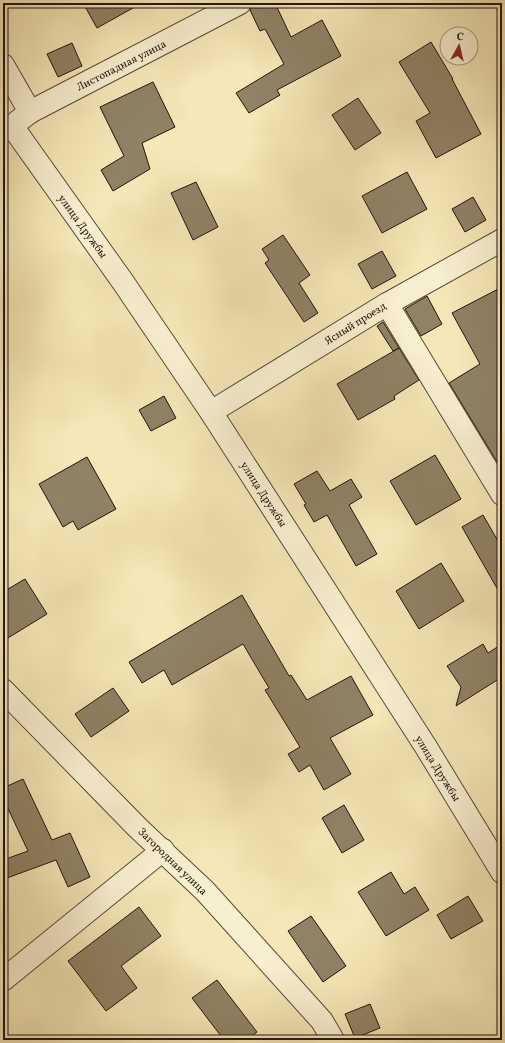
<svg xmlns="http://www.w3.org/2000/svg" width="505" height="1043" font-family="Vollkorn,serif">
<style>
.building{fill:#8f8265;stroke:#20150d}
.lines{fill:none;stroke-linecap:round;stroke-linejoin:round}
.street-casing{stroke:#554a38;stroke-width:24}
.street{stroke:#f8efd0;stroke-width:22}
.labels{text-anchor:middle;stroke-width:3;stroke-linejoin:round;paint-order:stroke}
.street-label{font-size:11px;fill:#20150d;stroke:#f8efd0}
</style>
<rect width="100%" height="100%" fill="#f5e7b7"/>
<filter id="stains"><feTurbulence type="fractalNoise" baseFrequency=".005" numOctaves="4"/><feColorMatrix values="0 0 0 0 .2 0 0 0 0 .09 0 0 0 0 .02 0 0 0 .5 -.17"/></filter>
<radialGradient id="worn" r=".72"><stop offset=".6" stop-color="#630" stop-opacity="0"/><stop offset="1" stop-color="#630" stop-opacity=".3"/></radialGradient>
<g class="building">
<path d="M 83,3 L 142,3 L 97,28 Z"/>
<path d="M 259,3 L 275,3 L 291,37 L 322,20 L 341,56 L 277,90 L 280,95 L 249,113 L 236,93 L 284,64 L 265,29 L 260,31 L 250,10 L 252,6 Z"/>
<path d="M 431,42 L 453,79 L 452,79 L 481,134 L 436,158 L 416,121 L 430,113 L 399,62 Z"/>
<path d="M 72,43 L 82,66 L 58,77 L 47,54 Z"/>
<path d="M 153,82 L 175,127 L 142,143 L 150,169 L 113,191 L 101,170 L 124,156 L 100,107 Z"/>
<path d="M 358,98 L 381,133 L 355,150 L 332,115 Z"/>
<path d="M 407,172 L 427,209 L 382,233 L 362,196 Z"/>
<path d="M 196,182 L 218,227 L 193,240 L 171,193 Z"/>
<path d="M 473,197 L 486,220 L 465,232 L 452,209 Z"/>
<path d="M 283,235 L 310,275 L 299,283 L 318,313 L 304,322 L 265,263 L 269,260 L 262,249 Z"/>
<path d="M 382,251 L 396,276 L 372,289 L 358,264 Z"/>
<path d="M 502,287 L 502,470 L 449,383 L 480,364 L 452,313 Z"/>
<path d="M 427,296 L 442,324 L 421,336 L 405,309 Z"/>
<path d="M 383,322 L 399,348 L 393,351 L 377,326 Z"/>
<path d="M 399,348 L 419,380 L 394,396 L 395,399 L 358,420 L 337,384 Z"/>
<path d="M 164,396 L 176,418 L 151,431 L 139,410 Z"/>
<path d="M 435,455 L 461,499 L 416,525 L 390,481 Z"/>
<path d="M 87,457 L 116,509 L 78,530 L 73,521 L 63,527 L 39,484 Z"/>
<path d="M 317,471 L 330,491 L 351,479 L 362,497 L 349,505 L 377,554 L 356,566 L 327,515 L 314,522 L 304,505 L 306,504 L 294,484 Z"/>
<path d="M 483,515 L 502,548 L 502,597 L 462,527 Z"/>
<path d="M 441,563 L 464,601 L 419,629 L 396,591 Z"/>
<path d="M 25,579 L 47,614 L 3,641 L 3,592 Z"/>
<path d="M 242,595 L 289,676 L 291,675 L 307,700 L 351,676 L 373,715 L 330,738 L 351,774 L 324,790 L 310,765 L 299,772 L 288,754 L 300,747 L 265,690 L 269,688 L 243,644 L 172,685 L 164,670 L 142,683 L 129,662 Z"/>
<path d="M 483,644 L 488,653 L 502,644 L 502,677 L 456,706 L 461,687 L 447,666 Z"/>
<path d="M 113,688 L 129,711 L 91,737 L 75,714 Z"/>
<path d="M 23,779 L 52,840 L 70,833 L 90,877 L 68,887 L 56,860 L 7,878 L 3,867 L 3,860 L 28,851 L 3,798 L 3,788 Z"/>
<path d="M 344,805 L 364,840 L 342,853 L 322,818 Z"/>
<path d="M 391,872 L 404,894 L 415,887 L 429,910 L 386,936 L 358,892 Z"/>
<path d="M 468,896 L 483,921 L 451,939 L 437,915 Z"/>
<path d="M 139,907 L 161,936 L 121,966 L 137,988 L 106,1011 L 68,961 Z"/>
<path d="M 311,916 L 346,966 L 323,982 L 288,931 Z"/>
<path d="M 217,980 L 257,1032 L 247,1040 L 224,1040 L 192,998 Z"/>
<path d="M 370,1004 L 380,1028 L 355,1038 L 345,1014 Z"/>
</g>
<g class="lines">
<g class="street-casing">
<g id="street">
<path d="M 3,65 L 30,112"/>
<path d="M 12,126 L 123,282 L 211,412 L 426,747 L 502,872"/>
<path d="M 3,131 L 12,126 L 30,112 L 240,3"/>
<path d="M 387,304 L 502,494"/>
<path d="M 211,412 L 387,304 L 502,240"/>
<path d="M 3,690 L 138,828 L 205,891 L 322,1021 L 333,1040"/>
<path d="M 3,980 L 163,850"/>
</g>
</g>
<use href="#street" class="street"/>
</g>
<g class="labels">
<g class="street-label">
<text transform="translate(121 65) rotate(-27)" y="4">Листопадная улица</text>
<text transform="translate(83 226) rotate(54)" y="4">улица Дружбы</text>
<text transform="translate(355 323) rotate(-32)" y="4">Ясный проезд</text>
<text transform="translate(264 494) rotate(57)" y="4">улица Дружбы</text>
<text transform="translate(438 768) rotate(58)" y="4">улица Дружбы</text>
<text transform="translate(173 861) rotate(44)" y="4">Загородная улица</text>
</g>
</g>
<rect width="505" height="1043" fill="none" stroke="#f5e7b7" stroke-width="16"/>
<rect x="4" y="4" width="497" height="1035" fill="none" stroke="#20150d" stroke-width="2"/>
<rect x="8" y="8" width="489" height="1027" fill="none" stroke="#20150d"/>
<g transform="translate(459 46) rotate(8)"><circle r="19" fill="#f8efd0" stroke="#a29882"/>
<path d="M0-3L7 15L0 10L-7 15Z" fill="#8f2418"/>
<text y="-6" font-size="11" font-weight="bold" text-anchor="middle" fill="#20150d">С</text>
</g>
<rect width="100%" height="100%" filter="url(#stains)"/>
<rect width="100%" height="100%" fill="url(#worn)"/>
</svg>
